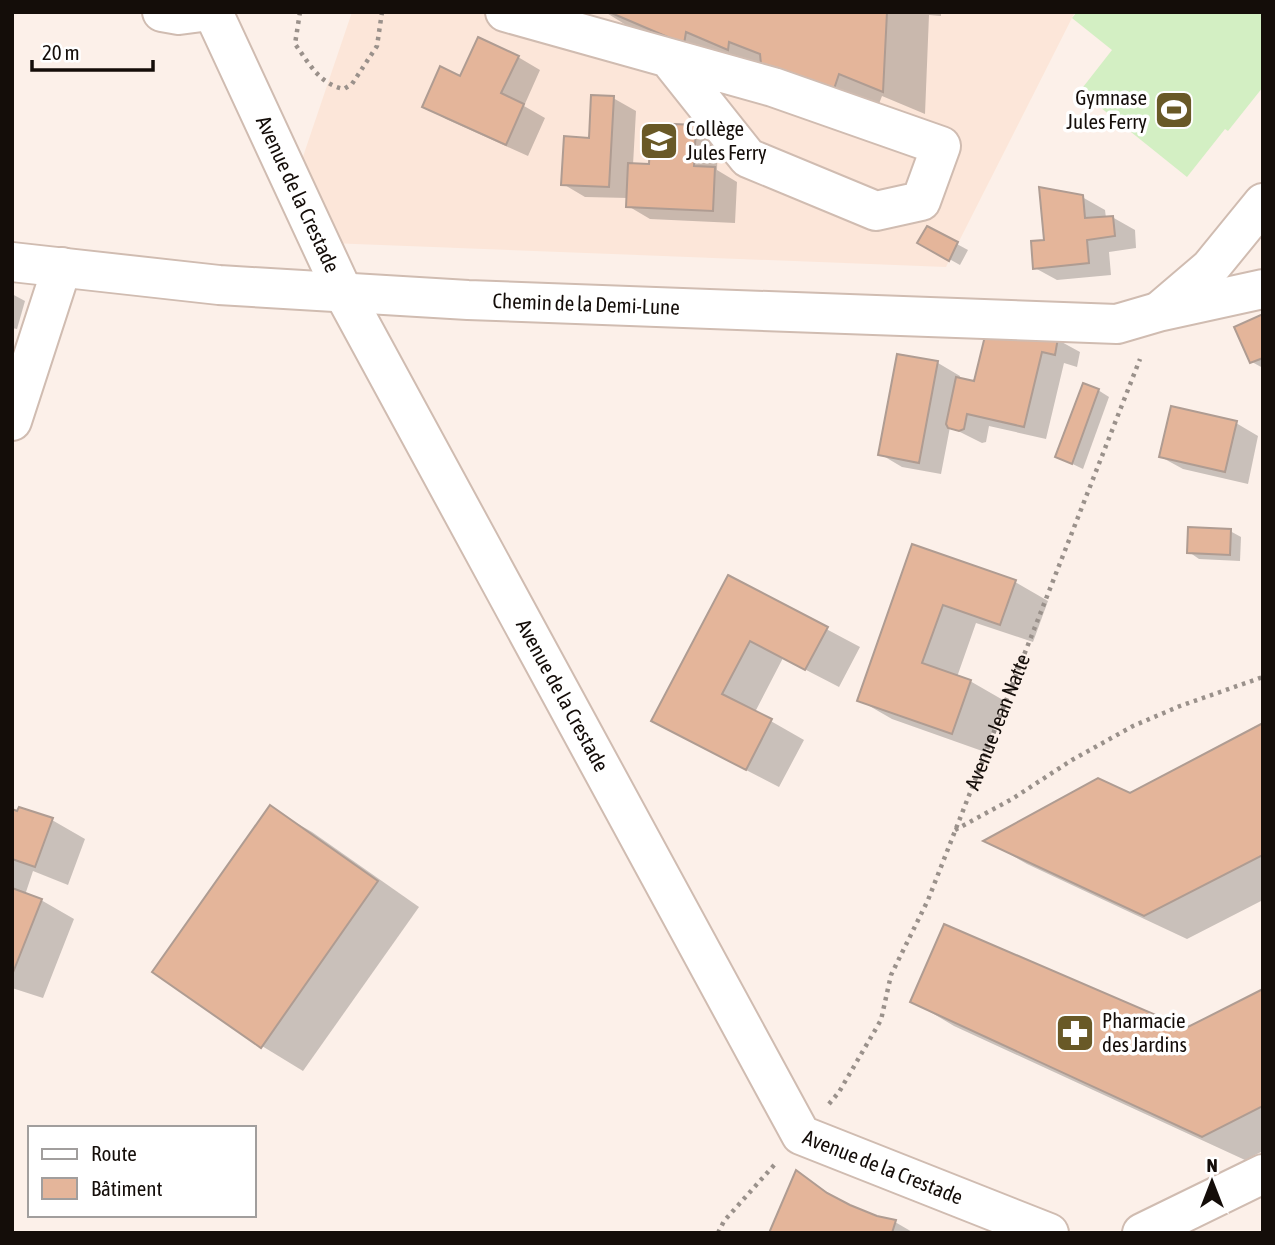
<svg xmlns="http://www.w3.org/2000/svg" width="1275" height="1245" font-family="'Asap Condensed',sans-serif">
<style>
.built{fill:#fce6d9}
.garden{fill:#d3efc3}
.shadow{fill:#0003}
.building{fill:#e4b59a;stroke:#af9c92;stroke-width:2}
.lines{fill:none;stroke-linecap:round;stroke-linejoin:round}
.minor-casing{stroke:#d0bcb1;stroke-width:42}
.path{stroke:#9a918b;stroke-width:4.5;stroke-dasharray:3.5 5;stroke-linecap:butt}
.minor{stroke:#fff;stroke-width:38}
.labels{text-anchor:middle;stroke-width:7;stroke-linejoin:round;paint-order:stroke}
.poi-label{font-size:21px;fill:#140d09;stroke:#fff;text-anchor:start}
.street-label{font-size:21px;fill:#140d09;stroke:#fff}
</style>
<rect width="100%" height="100%" fill="#fcf0e9"/>
<path class="built" d="M 352,12 L 1075,12 L 946,267 L 304,242 L 292,189 Z"/>
<path class="garden" d="M 1077,12 L 1263,12 L 1263,87 L 1228,131 L 1225,129 L 1187,177 L 1080,91 L 1112,50 L 1072,18 Z"/>
<g class="shadow">
<path d="M 605,12 L 941,12 L 941,16 L 929,15 L 925,114 L 882,96 L 874,117 L 726,66 L 626,25 Z"/>
<path d="M 518,57 L 540,70 L 524,106 L 545,118 L 528,156 L 446,119 L 424,106 L 461,78 Z"/>
<path d="M 613,98 L 636,111 L 633,165 L 651,166 L 696,127 L 718,139 L 717,170 L 737,182 L 735,223 L 650,219 L 628,206 L 628,198 L 585,197 L 563,184 Z"/>
<path d="M 1082,197 L 1105,210 L 1106,218 L 1112,217 L 1135,230 L 1136,248 L 1109,252 L 1111,275 L 1057,280 L 1035,268 L 1046,241 Z"/>
<path d="M 927,228 L 968,250 L 960,265 L 919,242 Z"/>
<path d="M 12,294 L 25,301 L 17,329 L 12,328 Z"/>
<path d="M 1263,315 L 1263,368 L 1252,362 Z"/>
<path d="M 1058,340 L 1080,352 L 1077,367 L 1064,363 L 1046,439 L 989,426 L 986,442 L 982,443 L 950,427 L 941,474 L 902,467 L 880,454 L 898,356 L 938,363 L 960,376 L 959,380 L 976,384 Z"/>
<path d="M 1098,390 L 1109,397 L 1083,469 L 1058,457 Z"/>
<path d="M 1236,423 L 1258,436 L 1248,484 L 1183,469 L 1161,457 Z"/>
<path d="M 1230,531 L 1241,537 L 1240,561 L 1199,559 L 1189,552 Z"/>
<path d="M 913,546 L 1015,582 L 1048,601 L 1033,642 L 976,623 L 957,677 L 970,681 L 1003,700 L 985,752 L 892,719 L 859,700 Z"/>
<path d="M 729,577 L 860,647 L 839,687 L 783,658 L 755,712 L 804,740 L 779,787 L 686,739 Z"/>
<path d="M 1263,725 L 1263,900 L 1187,939 L 1027,864 L 987,841 L 1130,795 Z"/>
<path d="M 270,808 L 312,832 L 419,907 L 303,1071 L 262,1046 Z"/>
<path d="M 12,811 L 52,820 L 85,839 L 68,885 L 33,871 L 25,895 L 41,900 L 74,919 L 43,998 L 12,988 Z"/>
<path d="M 1263,991 L 1263,1151 L 1245,1160 L 954,1026 L 912,1001 L 1186,1030 Z"/>
<path d="M 797,1173 L 846,1204 L 876,1218 L 895,1222 L 914,1233 L 771,1233 Z"/>
</g>
<g class="building">
<path d="M 609,12 L 887,12 L 883,92 L 839,74 L 832,95 L 761,64 L 760,54 L 729,42 L 728,50 L 686,32 L 684,44 Z"/>
<path d="M 478,37 L 519,56 L 501,93 L 524,104 L 506,145 L 422,107 L 440,66 L 460,76 Z"/>
<path d="M 591,95 L 614,96 L 609,187 L 561,185 L 564,136 L 589,138 Z"/>
<path d="M 651,123 L 696,125 L 694,166 L 715,167 L 713,211 L 626,207 L 628,163 L 649,164 Z"/>
<path d="M 1039,187 L 1083,195 L 1085,218 L 1113,216 L 1115,236 L 1087,240 L 1089,263 L 1033,269 L 1031,241 L 1044,240 Z"/>
<path d="M 927,226 L 958,242 L 949,261 L 917,243 Z"/>
<path d="M 1263,314 L 1263,358 L 1250,363 L 1234,327 Z"/>
<path d="M 985,336 L 1058,338 L 1055,355 L 1042,352 L 1024,427 L 967,414 L 964,429 L 959,431 L 948,428 L 946,424 L 956,377 L 974,381 Z"/>
<path d="M 897,354 L 938,361 L 919,463 L 878,455 Z"/>
<path d="M 1083,383 L 1099,389 L 1072,464 L 1055,457 Z"/>
<path d="M 1171,406 L 1237,421 L 1225,472 L 1159,457 Z"/>
<path d="M 1188,527 L 1231,529 L 1230,555 L 1187,553 Z"/>
<path d="M 912,544 L 1016,580 L 1000,625 L 943,605 L 922,663 L 971,680 L 952,734 L 857,701 Z"/>
<path d="M 728,575 L 828,627 L 805,670 L 750,641 L 722,694 L 772,719 L 746,770 L 651,721 Z"/>
<path d="M 1263,723 L 1263,855 L 1144,916 L 983,841 L 1098,778 L 1130,793 Z"/>
<path d="M 270,805 L 378,881 L 261,1048 L 152,972 Z"/>
<path d="M 19,807 L 53,818 L 35,867 L 12,859 L 12,809 L 17,811 Z"/>
<path d="M 12,888 L 42,899 L 12,975 Z"/>
<path d="M 944,924 L 1186,1028 L 1263,989 L 1263,1106 L 1202,1137 L 910,1002 Z"/>
<path d="M 796,1170 L 827,1193 L 850,1205 L 877,1216 L 896,1220 L 892,1233 L 769,1233 Z"/>
</g>
<g class="lines">
<g class="minor-casing">
<g id="minor">
<path d="M 162,12 L 179,15 L 202,12"/>
<path id="s2" d="M 213,12 L 343,292 L 801,1135 L 1049,1233"/>
<path d="M 505,12 L 773,87 L 941,146 L 921,201 L 876,211 L 748,158 L 670,60"/>
<path id="s3" d="M 12,262 L 219,285 L 468,300 L 1117,324 L 1158,312 L 1263,289"/>
<path d="M 1162,309 L 1210,268 L 1263,203"/>
<path d="M 12,421 L 62,267"/>
<path d="M 1142,1233 L 1263,1174"/>
</g>
</g>
<g class="path">
<path d="M 300,12 L 295,44 C 309,63 319,84 344,89 L 352,84 L 377,46 L 382,12"/>
<path d="M 955,830 L 1012,799 L 1072,760 L 1133,726 L 1180,706 L 1263,677"/>
<path id="s1" d="M 829,1104 L 839,1092 L 881,1020 L 891,975 L 928,900 L 1140,359"/>
<path d="M 718,1233 L 724,1221 L 776,1163"/>
</g>
<use href="#minor" class="minor"/>
</g>
<defs>
<g id="stadium-square" transform="scale(2.0125)"><rect x="-9" y="-9" width="18" height="18" rx="4" fill="#695927" stroke="#fff"/><path d="M0-5a6.5 5 0 1 0 0 10a6.5 5 0 1 0 0-10ZM-3.5-1.8h7v3.6h-7Z" fill="#fff"/></g>
<g id="school-square" transform="scale(2.0125)"><rect x="-9" y="-9" width="18" height="18" rx="4" fill="#695927" stroke="#fff"/><path d="M0-5L7-2L0 1L-7-2ZM-4 1L0 2.5L4 1V4Q0 6-4 4Z" fill="#fff"/></g>
<g id="pharmacy-square" transform="scale(2.0125)"><rect x="-9" y="-9" width="18" height="18" rx="4" fill="#695927" stroke="#fff"/><path d="M-2-6h4v4h4v4h-4v4h-4v-4h-4v-4h4Z" fill="#fff"/></g>
</defs>
<g fill-rule="evenodd">
<use href="#stadium-square" x="1174" y="110"/>
<use href="#school-square" x="659" y="141"/>
<use href="#pharmacy-square" x="1075" y="1033"/>
</g>
<g class="labels">
<g class="poi-label">
<text x="1147" y="105" text-anchor="end">Gymnase<tspan x="1147" dy="24">Jules Ferry</tspan></text>
<text x="686" y="136">Collège<tspan x="686" dy="24">Jules Ferry</tspan></text>
<text x="1102" y="1028">Pharmacie<tspan x="1102" dy="24">des Jardins</tspan></text>
</g>
<g class="street-label">
<text dy="7" stroke="none"><textPath href="#s2" startOffset="201">Avenue de la Crestade</textPath></text>
<text dy="7" stroke="none"><textPath href="#s3" startOffset="576">Chemin de la Demi-Lune</textPath></text>
<text dy="7" stroke="none"><textPath href="#s2" startOffset="768">Avenue de la Crestade</textPath></text>
<text dy="7" stroke="none"><textPath href="#s1" startOffset="420">Avenue Jean Natte</textPath></text>
<text dy="7" stroke="none"><textPath href="#s2" startOffset="1356">Avenue de la Crestade</textPath></text>
</g>
</g>
<rect width="1275" height="1245" fill="none" stroke="#140d09" stroke-width="28"/>
<rect x="28" y="1126" width="228" height="91" fill="#ffffff" stroke="#a19e9d" stroke-width="2"/>
<rect x="42" y="1149" width="35" height="10" fill="#ffffff" stroke="#a19e9d" stroke-width="2"/>
<text x="91" y="1161" font-size="21" fill="#140d09">Route</text>
<rect x="42" y="1178" width="35" height="21" fill="#e4b59a" stroke="#a19e9d" stroke-width="2"/>
<text x="91" y="1196" font-size="21" fill="#140d09">Bâtiment</text>
<g transform="translate(1212 1182)" stroke="#ffffff" stroke-width="5" paint-order="stroke">
<path d="M0-5L12 26L0 18L-12 26Z" fill="#140d09"/>
<text y="-10" font-size="19" font-weight="bold" text-anchor="middle" fill="#140d09">N</text>
</g>
<path d="M32 60v10h121v-10" fill="none" stroke="#140d09" stroke-width="3.5"/>
<text x="42" y="60" font-size="21" fill="#140d09" stroke="#ffffff" stroke-width="5" paint-order="stroke">20 m</text>
</svg>
